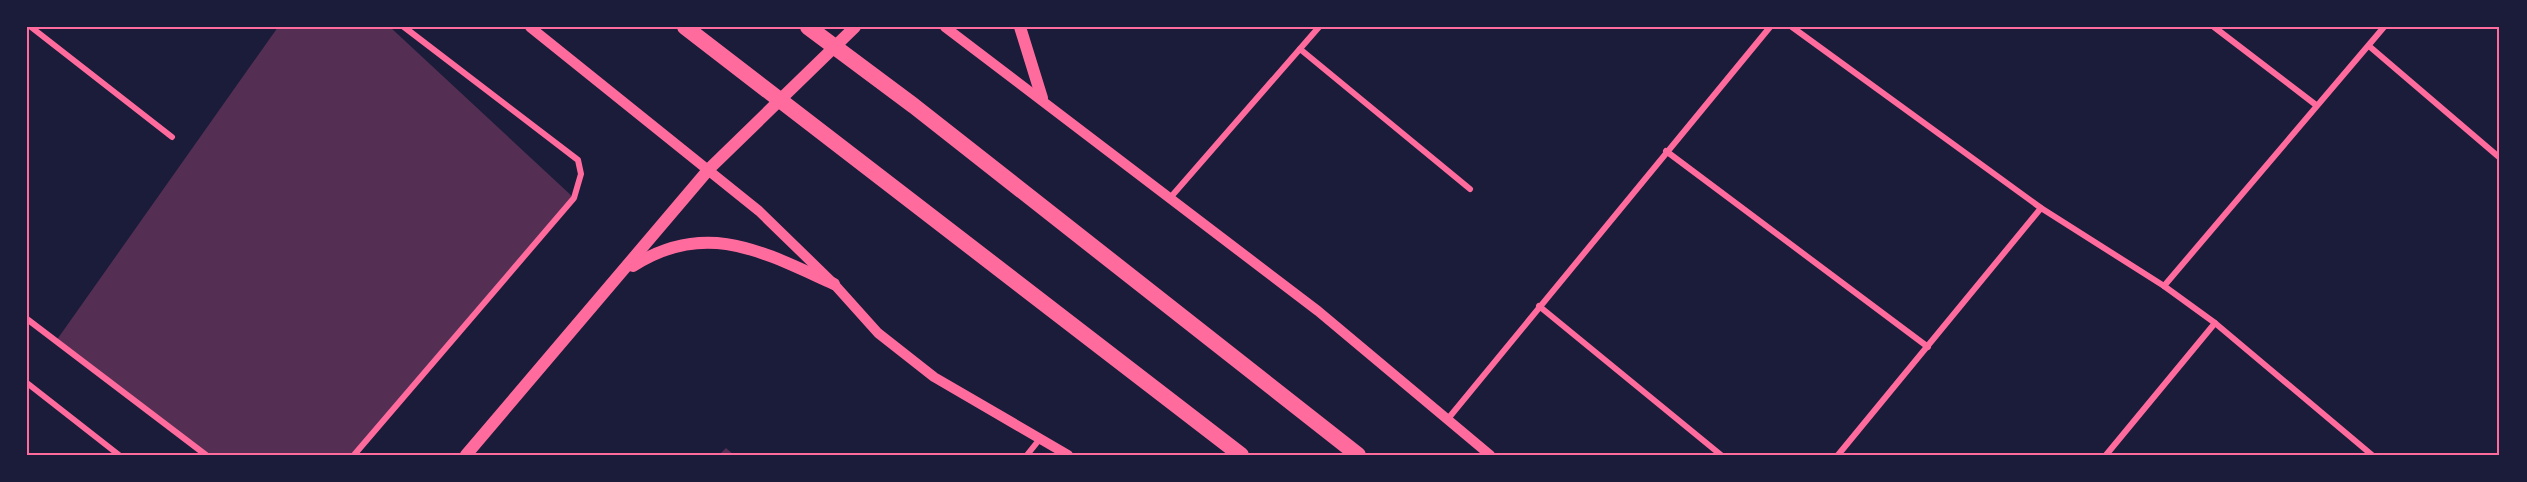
<svg xmlns="http://www.w3.org/2000/svg" width="2527" height="482" font-family="Rubik,sans-serif">
<style>
.building{fill:#542f53}
.lines{fill:none;stroke-linecap:round;stroke-linejoin:round}
.minor{stroke:#ff6b9d;stroke-width:6}
.tertiary{stroke:#ff6b9d;stroke-width:10}
.secondary{stroke:#ff6b9d;stroke-width:12}
.trunk{stroke:#ff6b9d;stroke-width:16}
.neatline{fill:none;stroke:#ff6b9d;stroke-width:2}
</style>
<rect width="100%" height="100%" fill="#1b1b3a"/>
<g class="building">
<path d="M 278,27 L 390,27 L 574,198 L 354,455 L 206,455 L 56,341 Z"/>
<path d="M 726,448 L 734,455 L 719,455 Z"/>
</g>
<g class="lines">
<g class="minor">
<path d="M 31,27 L 172,137"/>
<path d="M 1792,27 L 2041,208 L 2164,286 L 2215,323 L 2372,455"/>
<path d="M 2214,27 L 2316,105"/>
<path d="M 2369,46 L 2500,158"/>
<path d="M 1300,49 L 1470,189"/>
<path d="M 1666,151 L 1928,347"/>
<path d="M 1170,198 L 1319,27"/>
<path d="M 2164,286 L 2384,27"/>
<path d="M 1539,306 L 1721,455"/>
<path d="M 27,319 L 206,455"/>
<path d="M 27,383 L 119,455"/>
<path d="M 1447,420 L 1770,27"/>
<path d="M 354,455 L 574,198 L 581,174 L 578,160 L 404,27"/>
<path d="M 1027,455 L 1039,440"/>
<path d="M 1838,455 L 2041,208"/>
<path d="M 2106,455 L 2215,323"/>
</g>
<g class="tertiary">
<path d="M 530,27 L 759,211 L 834,284 L 878,333 L 934,377 L 1068,455"/>
<path d="M 945,27 L 1318,311 L 1490,455"/>
</g>
<g class="secondary">
<path d="M 1020,27 L 1042,98"/>
<path d="M 633,266 C 706,219 763,252 834,284"/>
<path d="M 466,455 L 709,169 L 855,27"/>
</g>
<g class="trunk">
<path d="M 685,27 L 1241,455"/>
<path d="M 808,27 L 914,106 L 1358,455"/>
</g>
</g>
<rect width="2527" height="482" fill="none" stroke="#1b1b3a" stroke-width="57"/>
<rect x="28" y="28" width="2470" height="426" class="neatline"/>
</svg>
